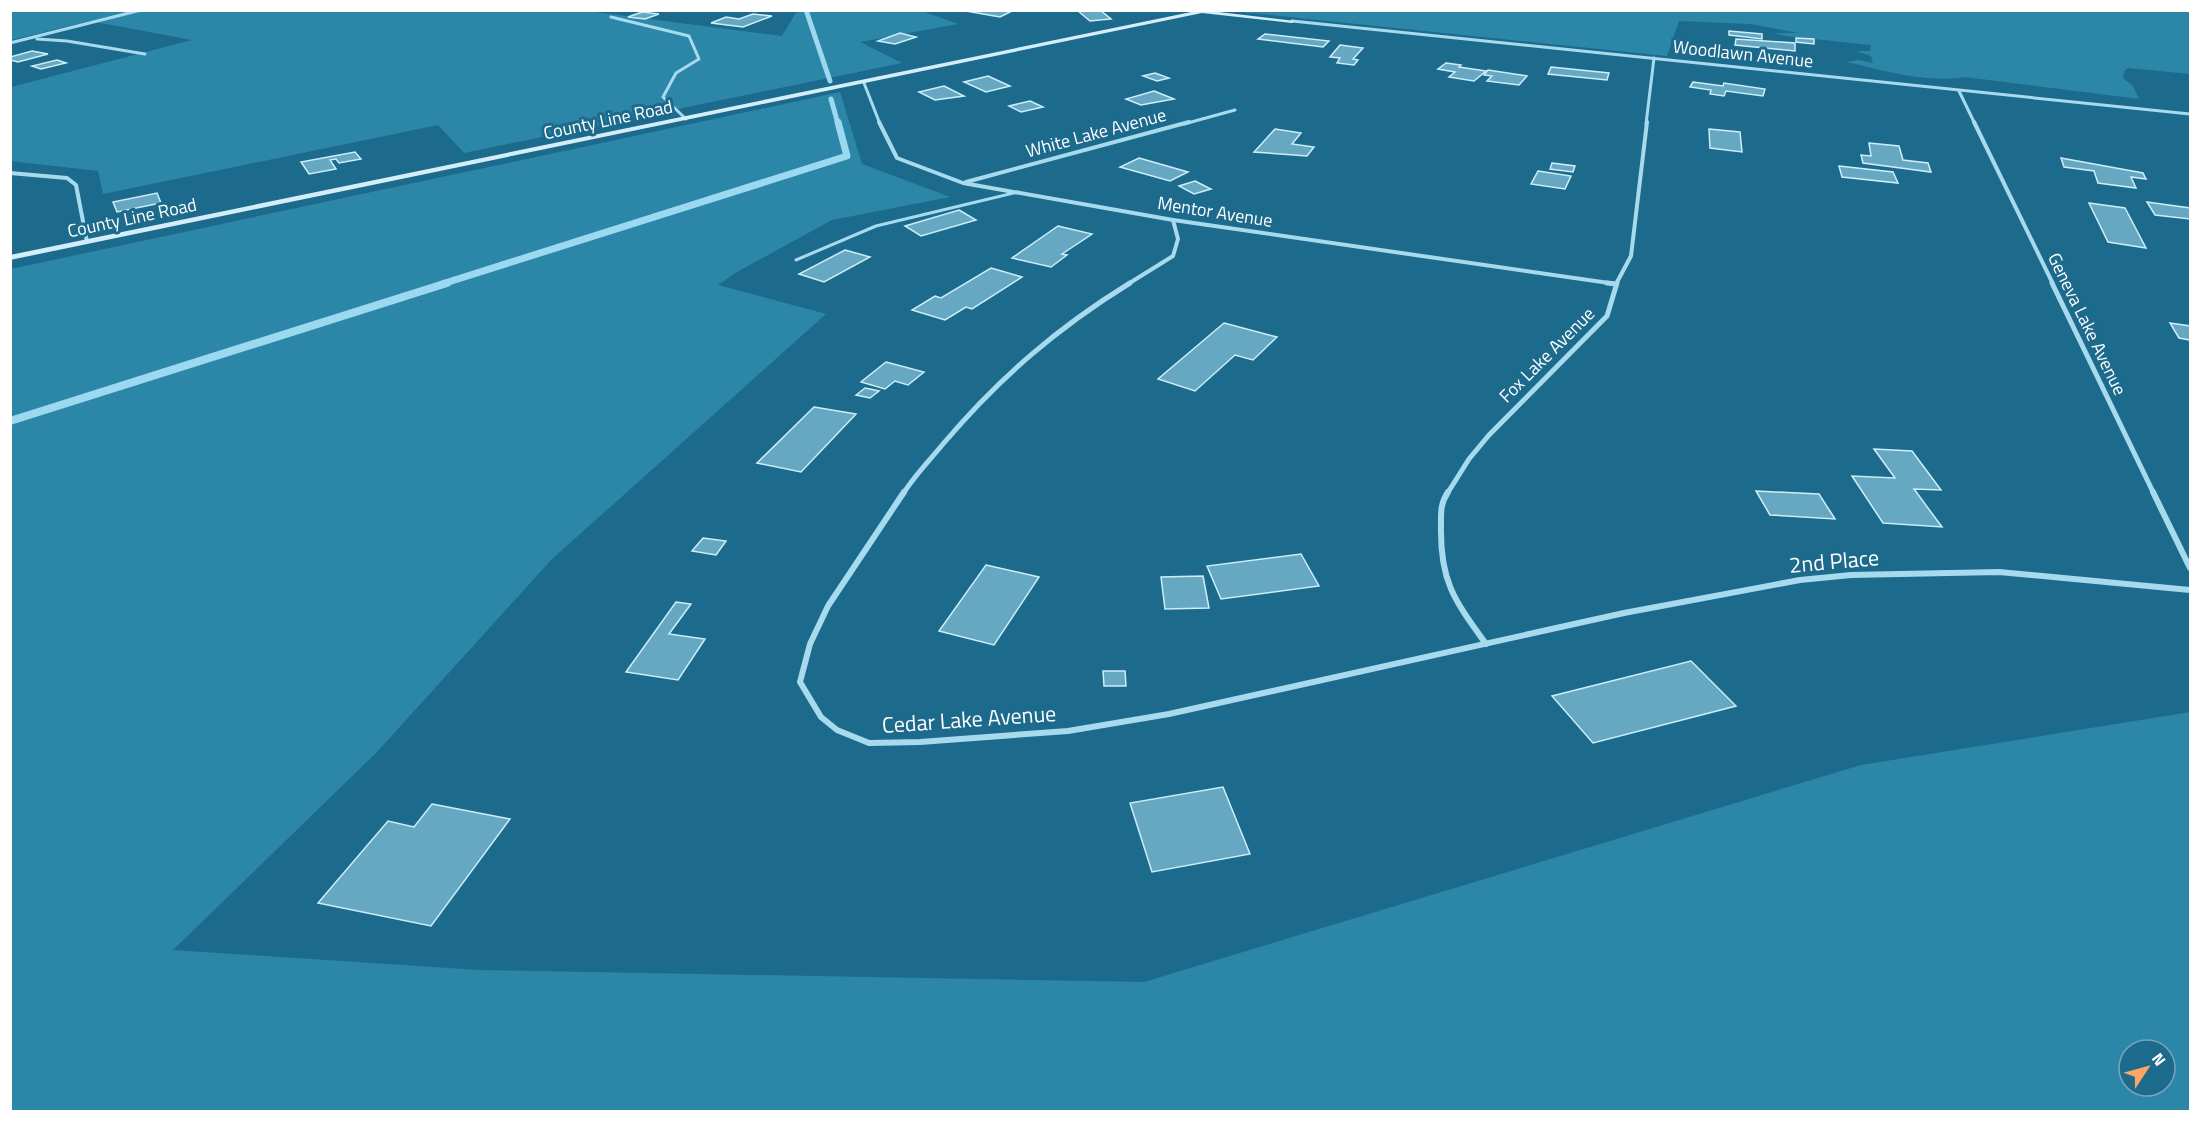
<svg xmlns="http://www.w3.org/2000/svg" width="2201" height="1122" font-family="'Titillium Web',sans-serif">
<style>
.green{fill:#2c86a8;fill-rule:evenodd}
.lines{fill:none;stroke-linecap:round;stroke-linejoin:round}
.stream-far2{stroke:#9ad9ef;stroke-width:5}
.stream-far1{stroke:#9ad9ef;stroke-width:7}
.stream{stroke:#9ad9ef;stroke-width:8}
.building{fill:#66a8c2;stroke:#cdedf9;stroke-width:1.5}
.lane{stroke:#a7daed;stroke-width:3}
.street-far3{stroke:#a7daed;stroke-width:3}
.street-far2{stroke:#a7daed;stroke-width:4}
.street-far1{stroke:#a7daed;stroke-width:5}
.street{stroke:#a7daed;stroke-width:6}
.secondary{fill:#d4eef9;fill-rule:evenodd}
.labels{text-anchor:middle;stroke-width:6;stroke-linejoin:round;paint-order:stroke}
.far-street-label{font-size:18px;fill:#fff;stroke:#1c6b8c}
.street-label{font-size:22px;fill:#fff;stroke:#1c6b8c}
</style>
<rect width="100%" height="100%" fill="#1c6b8c"/>
<g class="green">
<path d="M 579,10 L 782,36 L 797,11 L 922,11 L 958,24 L 860,42 L 902,63 L 464,153 L 438,125 L 103,194 L 98,171 L 11,161 L 11,87 L 192,40 L 90,21 L 11,40 L 11,11 Z"/>
<path d="M 1230,11 L 2190,11 L 2190,74 L 2128,68 L 2124,71 L 2123,78 L 2133,86 L 2139,99 L 1965,77 C 1925,83 1884,71 1847,62 L 1858,60 L 1873,63 L 1871,56 L 1856,51 L 1870,51 L 1871,45 L 1786,36 L 1774,33 L 1798,33 L 1751,24 L 1679,21 L 1667,56 Z"/>
<path d="M 840,92 L 862,164 L 950,197 L 832,220 L 737,272 L 718,285 L 826,314 L 551,560 L 377,752 L 173,950 L 479,970 L 1144,982 L 1861,765 L 2190,712 L 2190,1111 L 11,1111 L 11,269 ZM 2129,1050 L 2165,1050 L 2165,1086 L 2129,1086 Z"/>
</g>
<g class="lines">
<g class="stream-far2">
<path d="M 806,10 L 830,81"/>
<path d="M 831,99 L 838,124"/>
</g>
<path class="stream-far1" d="M 442,284 L 847,156 L 838,122"/>
<path class="stream" d="M 10,421 L 447,283"/>
</g>
<g class="building">
<path d="M 960,10 L 1014,10 L 1000,17 Z"/>
<path d="M 1100,10 L 1111,19 L 1090,21 L 1078,11 Z"/>
<path d="M 642,12 L 659,14 L 645,19 L 628,17 Z"/>
<path d="M 753,14 L 772,16 L 743,27 L 711,23 L 726,17 L 739,19 Z"/>
<path d="M 1729,31 L 1762,34 L 1762,39 L 1729,35 Z"/>
<path d="M 900,33 L 916,37 L 895,44 L 878,41 Z"/>
<path d="M 1265,34 L 1329,41 L 1323,47 L 1258,39 Z"/>
<path d="M 1796,38 L 1814,39 L 1814,44 L 1796,42 Z"/>
<path d="M 1736,39 L 1795,43 L 1795,51 L 1735,45 Z"/>
<path d="M 1340,45 L 1363,48 L 1353,59 L 1358,60 L 1354,65 L 1337,63 L 1340,58 L 1330,57 Z"/>
<path d="M 32,51 L 48,54 L 18,62 L 10,60 L 10,57 Z"/>
<path d="M 57,60 L 66,63 L 41,69 L 32,66 Z"/>
<path d="M 1446,63 L 1461,65 L 1459,67 L 1486,71 L 1474,81 L 1449,77 L 1455,72 L 1438,69 Z"/>
<path d="M 1551,67 L 1609,73 L 1607,80 L 1548,74 Z"/>
<path d="M 1488,70 L 1527,76 L 1519,85 L 1487,81 L 1492,76 L 1484,75 Z"/>
<path d="M 1155,73 L 1169,78 L 1157,81 L 1143,76 Z"/>
<path d="M 988,76 L 1010,86 L 986,92 L 964,82 Z"/>
<path d="M 1693,82 L 1723,86 L 1724,83 L 1765,89 L 1763,96 L 1726,91 L 1724,96 L 1710,94 L 1711,90 L 1690,87 Z"/>
<path d="M 944,86 L 964,96 L 935,100 L 919,92 Z"/>
<path d="M 1154,91 L 1174,99 L 1141,105 L 1126,99 Z"/>
<path d="M 1030,101 L 1043,107 L 1021,112 L 1009,106 Z"/>
<path d="M 1275,129 L 1301,133 L 1292,144 L 1314,147 L 1307,156 L 1254,152 Z"/>
<path d="M 1709,129 L 1740,132 L 1742,152 L 1710,148 Z"/>
<path d="M 1869,143 L 1899,146 L 1903,160 L 1928,163 L 1931,172 L 1863,163 L 1861,155 L 1871,156 Z"/>
<path d="M 355,152 L 361,159 L 339,163 L 336,159 L 330,160 L 336,169 L 309,174 L 301,162 Z"/>
<path d="M 1139,158 L 1188,172 L 1170,181 L 1120,167 Z"/>
<path d="M 2061,158 L 2143,173 L 2146,179 L 2131,177 L 2136,188 L 2098,183 L 2094,171 L 2064,167 Z"/>
<path d="M 1552,163 L 1575,166 L 1573,172 L 1550,169 Z"/>
<path d="M 1839,166 L 1893,172 L 1898,183 L 1842,177 Z"/>
<path d="M 1538,171 L 1571,176 L 1565,189 L 1531,184 Z"/>
<path d="M 1195,181 L 1211,189 L 1194,194 L 1179,186 Z"/>
<path d="M 157,193 L 161,203 L 117,212 L 113,202 Z"/>
<path d="M 2147,202 L 2190,208 L 2190,219 L 2155,215 Z"/>
<path d="M 2089,203 L 2125,208 L 2146,248 L 2108,242 Z"/>
<path d="M 959,210 L 976,220 L 921,236 L 905,226 Z"/>
<path d="M 1058,226 L 1092,234 L 1062,254 L 1067,255 L 1051,267 L 1012,258 Z"/>
<path d="M 845,250 L 870,257 L 824,282 L 799,274 Z"/>
<path d="M 991,268 L 1022,277 L 972,309 L 966,307 L 945,320 L 912,310 L 935,296 L 941,298 Z"/>
<path d="M 1224,323 L 1277,337 L 1253,360 L 1235,355 L 1195,391 L 1158,379 Z"/>
<path d="M 2170,323 L 2190,326 L 2190,340 L 2179,338 Z"/>
<path d="M 886,362 L 924,372 L 908,385 L 895,381 L 885,389 L 861,382 Z"/>
<path d="M 865,388 L 879,391 L 870,398 L 856,395 Z"/>
<path d="M 814,407 L 856,414 L 801,472 L 757,463 Z"/>
<path d="M 1874,449 L 1912,451 L 1941,490 L 1914,489 L 1942,527 L 1883,523 L 1852,476 L 1895,478 Z"/>
<path d="M 1756,491 L 1819,494 L 1835,519 L 1770,515 Z"/>
<path d="M 703,538 L 726,541 L 716,555 L 692,551 Z"/>
<path d="M 1301,554 L 1319,586 L 1221,599 L 1207,566 Z"/>
<path d="M 986,565 L 1039,577 L 994,645 L 939,631 Z"/>
<path d="M 1203,576 L 1209,608 L 1165,609 L 1161,577 Z"/>
<path d="M 676,602 L 691,604 L 669,634 L 705,639 L 678,680 L 626,672 Z"/>
<path d="M 1691,661 L 1736,706 L 1593,743 L 1552,696 Z"/>
<path d="M 1103,671 L 1125,671 L 1126,686 L 1104,686 Z"/>
<path d="M 1223,787 L 1250,854 L 1152,872 L 1130,803 Z"/>
<path d="M 432,804 L 510,819 L 431,926 L 318,903 L 388,821 L 414,827 Z"/>
</g>
<g class="lines">
<path class="lane" d="M 796,260 L 876,226 L 1018,192"/>
<g class="street-far3">
<path d="M 611,17 L 689,36 L 699,59 L 676,73 L 663,97 L 686,119"/>
<path d="M 1292,21 L 2190,114"/>
<path d="M 37,39 L 67,41 L 145,54"/>
<path d="M 10,43 L 141,10"/>
<path d="M 864,83 L 880,124"/>
<path d="M 1959,91 L 1975,124"/>
<path d="M 1184,124 L 1235,110"/>
<path d="M 1646,124 L 1654,58"/>
</g>
<g class="street-far2">
<path d="M 879,122 L 897,158 L 963,183 L 1173,220 L 1616,284"/>
<path d="M 1974,122 L 2053,284"/>
<path d="M 10,173 L 67,178 L 76,185 L 87,242"/>
<path d="M 966,182 L 1189,122"/>
<path d="M 1128,284 L 1173,256 L 1178,239 L 1173,220"/>
<path d="M 1616,284 L 1631,256 L 1647,122"/>
</g>
<g class="street-far1">
<path d="M 1607,283 L 1616,284"/>
<path d="M 2052,283 L 2154,494"/>
<path d="M 903,494 C 914,476 930,460 943,444 C 999,378 1057,328 1130,283"/>
<path d="M 1447,494 L 1469,459 L 1489,435 L 1607,316 L 1617,283"/>
</g>
<g class="street">
<path d="M 904,492 L 828,606 L 810,644 L 800,682 L 821,717 L 837,730 L 869,743 L 920,742 L 1068,731 L 1169,714 L 1624,613 L 1800,580 L 1851,575 L 1999,572 L 2190,590"/>
<path d="M 1448,492 C 1440,504 1441,513 1441,527 C 1440,582 1455,601 1486,644"/>
<path d="M 2153,492 L 2190,568"/>
</g>
<path class="secondary" d="M 1201,10 L 1295,21 L 1292,23 L 1202,13 L 10,260 L 10,255 Z"/>
</g>
<g class="labels">
<g class="far-street-label">
<text transform="translate(1743 54) rotate(6)" y="6">Woodlawn Avenue</text>
<text transform="translate(608 120) rotate(-12)" y="6">County Line Road</text>
<text transform="translate(1096 133) rotate(-15)" y="6">White Lake Avenue</text>
<text transform="translate(1215 212) rotate(9)" y="6">Mentor Avenue</text>
<text transform="translate(132 218) rotate(-12)" y="6">County Line Road</text>
<text transform="translate(2087 324) rotate(64)" y="6">Geneva Lake Avenue</text>
<text transform="translate(1547 355) rotate(-45)" y="6">Fox Lake Avenue</text>
</g>
<g class="street-label">
<text transform="translate(1834 561) rotate(-5)" y="8">2nd Place</text>
<text transform="translate(969 719) rotate(-4)" y="8">Cedar Lake Avenue</text>
</g>
</g>
<rect width="2201" height="1122" fill="none" stroke="#ffffff" stroke-width="24"/>
<g transform="translate(2147 1068) rotate(54)"><circle r="28" fill="#1c6b8c" stroke="#77a6ba" stroke-width="1.5"/>
<path d="M0-4.5L10 22L0 15L-10 22Z" fill="#fea765"/>
<text y="-9" font-size="16" font-weight="bold" text-anchor="middle" fill="#ffffff">N</text>
</g>
</svg>
